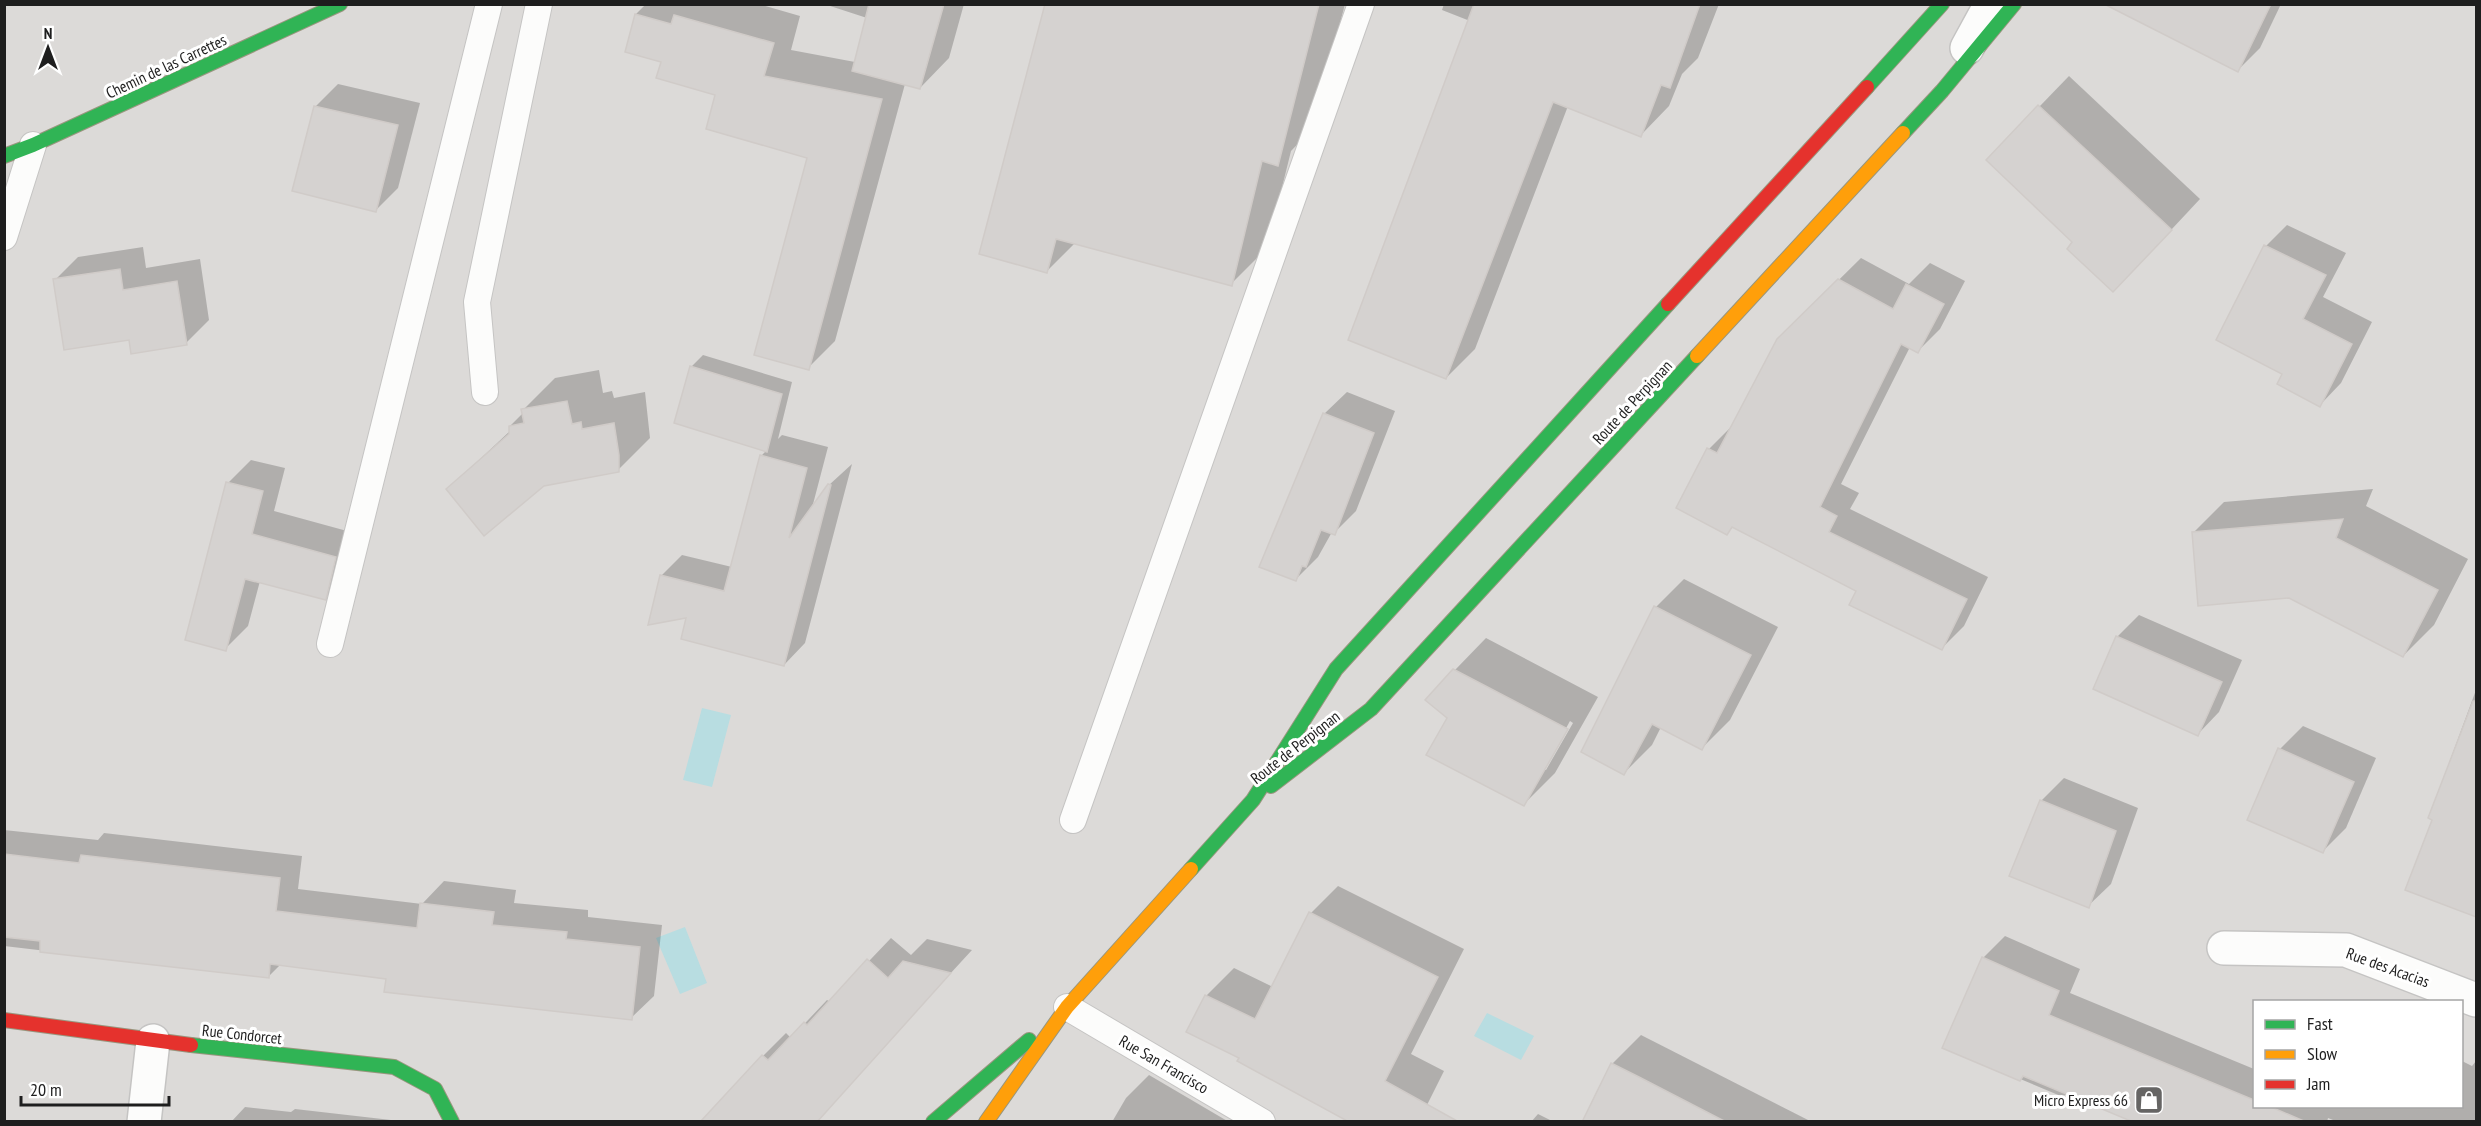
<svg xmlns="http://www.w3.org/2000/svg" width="2481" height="1126" font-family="'PT Sans Narrow',sans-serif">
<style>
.residential{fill:#dcdad8;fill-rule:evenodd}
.water{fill:#b8dde1}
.shadow{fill:#0003;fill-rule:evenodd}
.building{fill:#d5d2d0;stroke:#d0cbc8;stroke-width:1.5}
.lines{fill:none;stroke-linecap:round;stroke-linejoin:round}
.lane-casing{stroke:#c5c4c3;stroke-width:28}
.street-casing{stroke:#c5c4c3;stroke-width:36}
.fast-casing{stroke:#98967e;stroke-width:16}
.slow-casing{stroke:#98967e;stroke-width:16}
.jam-casing{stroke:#98967e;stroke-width:16}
.lane{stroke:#fcfcfb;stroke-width:26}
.street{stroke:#fcfcfb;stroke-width:33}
.fast{stroke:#30b455;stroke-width:14}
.slow{stroke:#ff9f0a;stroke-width:14}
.jam{stroke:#e5322d;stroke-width:14}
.labels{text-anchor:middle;stroke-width:6;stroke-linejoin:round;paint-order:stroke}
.street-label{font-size:16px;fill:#1e1e1e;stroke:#fff}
.poi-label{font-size:16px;fill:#1e1e1e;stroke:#fff;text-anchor:end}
</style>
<rect width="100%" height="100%" fill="#edeae7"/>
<path class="residential" d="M 5,5 L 2476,5 L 2476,1121 L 5,1122 ZM 2254,1002 L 2462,1002 L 2462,1106 L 2254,1106 Z"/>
<g class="water">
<path d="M 702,708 L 731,715 L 712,787 L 683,780 Z"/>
<path d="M 685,927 L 707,983 L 680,994 L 656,938 Z"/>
<path d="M 1487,1013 L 1534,1036 L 1521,1060 L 1474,1036 Z"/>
</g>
<g class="shadow">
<path d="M 646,4 L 759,4 L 800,16 L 791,50 L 855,62 L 867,18 L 824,4 L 964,4 L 949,58 L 920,88 L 905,84 L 835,341 L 808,368 L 809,157 L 717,94 L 663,61 L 627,51 L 636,14 Z"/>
<path d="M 1170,4 L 1345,4 L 1313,128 L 1291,151 L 1267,248 L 1231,284 L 1075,243 L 1047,271 L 980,253 Z"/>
<path d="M 1444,4 L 1719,4 L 1698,58 L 1682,74 L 1669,106 L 1641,135 L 1568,106 L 1475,349 L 1446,378 L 1470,21 L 1442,10 Z"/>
<path d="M 2156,4 L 2281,4 L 2260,48 L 2238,70 Z"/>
<path d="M 2069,76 L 2200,199 L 2143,260 L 2074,242 L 1988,160 Z"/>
<path d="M 338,84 L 420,103 L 398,188 L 375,211 L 316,106 Z"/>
<path d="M 2287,225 L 2346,253 L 2323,297 L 2372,322 L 2341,383 L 2320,405 L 2284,374 L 2266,246 Z"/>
<path d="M 143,247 L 146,268 L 200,259 L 209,320 L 186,343 L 55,280 L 78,257 Z"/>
<path d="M 1861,258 L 1909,284 L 1930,263 L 1965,281 L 1940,329 L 1918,351 L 1910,347 L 1841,484 L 1859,493 L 1850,509 L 1988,577 L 1964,626 L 1942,648 L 1858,590 L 1734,526 L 1727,533 L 1709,449 L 1731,427 L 1778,340 Z"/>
<path d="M 703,355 L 792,382 L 778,439 L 782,435 L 828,447 L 812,508 L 829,485 L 852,464 L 805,643 L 784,665 L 688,616 L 661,576 L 682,555 L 732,567 L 761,456 L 766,451 L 691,367 Z"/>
<path d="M 599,370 L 603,393 L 612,391 L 614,398 L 645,392 L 650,438 L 618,470 L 448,489 L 511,430 L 510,426 L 523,413 L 523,410 L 555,378 Z"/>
<path d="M 1347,392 L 1395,411 L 1356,511 L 1334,533 L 1332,532 L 1318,557 L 1296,579 L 1324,414 Z"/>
<path d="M 251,460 L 285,468 L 274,511 L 358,534 L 348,575 L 325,598 L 260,581 L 248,626 L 225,649 L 228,483 Z"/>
<path d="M 2373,489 L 2366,506 L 2468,559 L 2434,625 L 2403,656 L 2193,533 L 2224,502 Z"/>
<path d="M 1684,579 L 1778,627 L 1730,720 L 1702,748 L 1661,727 L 1652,745 L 1624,773 L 1656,607 Z"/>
<path d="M 2139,615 L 2242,660 L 2219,712 L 2198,734 L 2117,637 Z"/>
<path d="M 1486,638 L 1598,697 L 1555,773 L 1524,804 L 1449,718 L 1455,670 ZM 1570,721 L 1573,723 L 1546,770 L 1543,770 Z"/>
<path d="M 2476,690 L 2476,915 L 2407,889 L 2433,819 L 2451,764 L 2449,763 Z"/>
<path d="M 2303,726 L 2376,758 L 2346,828 L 2323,851 L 2280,749 Z"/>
<path d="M 2064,778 L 2138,808 L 2111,884 L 2088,906 L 2041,801 Z"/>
<path d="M 4,830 L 98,840 L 104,833 L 302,856 L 298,889 L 422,904 L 444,881 L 516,890 L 514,903 L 588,910 L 588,917 L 662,925 L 654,996 L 631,1018 L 388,978 L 281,964 L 268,977 L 4,946 Z"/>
<path d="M 1338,886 L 1464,949 L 1411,1054 L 1444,1071 L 1420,1119 L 1241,1057 L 1206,996 L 1234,968 L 1273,987 L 1311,913 Z"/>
<path d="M 2005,936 L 2080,969 L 2070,993 L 2254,1069 L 2254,1106 L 2462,1106 L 2462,1061 L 2472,1066 L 2476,1061 L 2476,1122 L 2338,1122 L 2328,1118 L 2327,1122 L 2136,1122 L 2067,1093 L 2063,1097 L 1944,1047 L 1983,958 Z"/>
<path d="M 891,938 L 911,955 L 927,939 L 972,950 L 860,1072 L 748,1071 L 786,1033 L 791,1038 L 827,1000 L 830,1002 Z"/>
<path d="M 1641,1035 L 1812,1122 L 1583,1122 L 1612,1064 Z"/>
<path d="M 1149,1075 L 1229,1122 L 1112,1122 L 1126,1098 Z"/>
<path d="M 245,1107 L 291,1112 L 295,1109 L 391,1120 L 231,1122 Z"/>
<path d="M 1538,1114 L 1554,1122 L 1531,1122 Z"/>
</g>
<g class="building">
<path d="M 869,4 L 944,4 L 920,89 L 852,71 Z"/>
<path d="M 1045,4 L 1319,4 L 1278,166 L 1262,161 L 1232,286 L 1056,239 L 1047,273 L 979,254 Z"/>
<path d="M 1474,4 L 1700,4 L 1670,88 L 1661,85 L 1641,137 L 1553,102 L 1446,379 L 1348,340 Z"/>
<path d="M 2104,4 L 2271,4 L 2238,72 Z"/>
<path d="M 635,14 L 671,24 L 674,15 L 774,43 L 764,76 L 882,99 L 809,370 L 754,355 L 807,158 L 706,129 L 715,95 L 656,78 L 661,62 L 625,52 Z"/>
<path d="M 2038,105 L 2172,230 L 2113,292 L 2067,249 L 2072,242 L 1986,160 Z"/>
<path d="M 314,106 L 398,125 L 376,212 L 292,191 Z"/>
<path d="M 2264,245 L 2326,275 L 2303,319 L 2352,344 L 2320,407 L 2277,384 L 2282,374 L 2216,340 Z"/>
<path d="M 120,269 L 123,290 L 177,281 L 187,345 L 131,354 L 129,340 L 64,350 L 53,279 Z"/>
<path d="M 1838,279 L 1893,309 L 1906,284 L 1944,304 L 1918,353 L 1901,344 L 1820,507 L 1837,516 L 1829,532 L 1967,599 L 1942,650 L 1849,605 L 1856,591 L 1732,527 L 1727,535 L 1676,508 L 1707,448 L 1717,453 L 1777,339 Z"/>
<path d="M 690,366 L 782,394 L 767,452 L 674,423 Z"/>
<path d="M 567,401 L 572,424 L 581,422 L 582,429 L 614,423 L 619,455 L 619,472 L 544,486 L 484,536 L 446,489 L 509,434 L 509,426 L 524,423 L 521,409 Z"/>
<path d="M 1323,413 L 1374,433 L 1335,535 L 1321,530 L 1306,567 L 1302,566 L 1296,581 L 1259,567 Z"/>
<path d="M 760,455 L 807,468 L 789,538 L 828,484 L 831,485 L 784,666 L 681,639 L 686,618 L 648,625 L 660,575 L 724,591 Z"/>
<path d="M 226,482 L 263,491 L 252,534 L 336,557 L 326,600 L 245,579 L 226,651 L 185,640 Z"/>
<path d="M 2343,519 L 2336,538 L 2438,590 L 2403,657 L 2289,598 L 2198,606 L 2192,532 Z"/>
<path d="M 1654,606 L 1751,655 L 1702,750 L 1652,724 L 1624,775 L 1581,752 Z"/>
<path d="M 2116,636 L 2222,682 L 2198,736 L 2093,689 Z"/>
<path d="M 1453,669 L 1568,729 L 1524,806 L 1426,755 L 1447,718 L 1425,700 Z"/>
<path d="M 2473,701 L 2476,701 L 2476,917 L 2405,890 L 2432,820 L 2428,818 Z"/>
<path d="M 2278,748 L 2354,782 L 2323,853 L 2247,820 Z"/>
<path d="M 2040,800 L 2116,831 L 2089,908 L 2009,876 Z"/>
<path d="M 4,854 L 79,863 L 81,855 L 280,878 L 276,911 L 417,928 L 420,903 L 494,912 L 492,925 L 567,932 L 566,939 L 640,947 L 632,1020 L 384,992 L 386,979 L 270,964 L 269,978 L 40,952 L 40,941 L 4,937 Z"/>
<path d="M 1309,912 L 1438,977 L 1385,1081 L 1459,1122 L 1349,1122 L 1237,1061 L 1239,1058 L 1186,1032 L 1205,995 L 1255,1019 Z"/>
<path d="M 1982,957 L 2059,991 L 2049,1015 L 2254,1100 L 2254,1107 L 2271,1107 L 2306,1122 L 2133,1122 L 2023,1076 L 2020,1081 L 1942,1048 Z"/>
<path d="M 867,959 L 888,978 L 903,961 L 951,973 L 817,1122 L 700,1122 L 762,1055 L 768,1060 L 804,1022 L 807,1025 Z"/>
<path d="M 1611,1063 L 1639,1077 L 1726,1122 L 1582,1122 Z"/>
</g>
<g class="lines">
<g class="lane-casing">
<g id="lane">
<path d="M 4,237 L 33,145"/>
<path d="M 485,392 L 477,302 L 539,4"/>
<path d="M 330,644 L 489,4"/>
<path d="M 1073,820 L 1361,4"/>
<path d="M 1067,1007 L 1262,1122"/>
</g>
</g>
<g class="street-casing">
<g id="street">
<path d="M 1967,48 L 1991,4"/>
<path d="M 2224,948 L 2346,950 L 2476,1000"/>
<path d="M 144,1122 L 153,1041"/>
</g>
</g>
<g class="fast-casing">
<g id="fast">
<path d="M 1867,87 L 1942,4"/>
<path d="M 1903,133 L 1942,91 L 2014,4"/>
<path d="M 4,156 L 33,145 L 340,4"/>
<path d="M 1271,786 L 1371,709 L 1697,356"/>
<path d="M 1191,869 L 1253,800 L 1336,669 L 1668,304"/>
<path d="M 191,1045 L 394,1067 L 435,1089 L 452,1122"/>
<path d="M 933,1122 L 1029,1040"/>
</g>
</g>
<g class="slow-casing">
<g id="slow">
<path d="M 1697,356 L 1903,133"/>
<path d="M 986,1122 L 1067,1007 L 1191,869"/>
</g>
</g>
<g class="jam-casing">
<g id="jam">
<path d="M 1668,304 L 1867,87"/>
<path d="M 4,1020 L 191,1045"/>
</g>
</g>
<use href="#lane" class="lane"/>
<use href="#street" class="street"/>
<use href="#fast" class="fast"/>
<use href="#slow" class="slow"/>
<use href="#jam" class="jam"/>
</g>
<defs>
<g id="shop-square" transform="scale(1.5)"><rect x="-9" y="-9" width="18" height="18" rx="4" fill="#666564" stroke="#fff"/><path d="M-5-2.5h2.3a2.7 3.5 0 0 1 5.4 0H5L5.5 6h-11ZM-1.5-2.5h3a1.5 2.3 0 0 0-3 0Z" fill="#fff"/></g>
</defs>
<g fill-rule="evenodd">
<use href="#shop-square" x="2149" y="1100"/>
</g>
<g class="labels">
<g class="street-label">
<text transform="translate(166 66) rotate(-25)" y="6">Chemin de las Carrettes</text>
<text transform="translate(1632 402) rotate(-47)" y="6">Route de Perpignan</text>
<text transform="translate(1295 747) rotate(-38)" y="6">Route de Perpignan</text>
<text transform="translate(2388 967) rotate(20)" y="6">Rue des Acacias</text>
<text transform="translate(242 1034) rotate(6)" y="6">Rue Condorcet</text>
<text transform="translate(1164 1064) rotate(30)" y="6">Rue San Francisco</text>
</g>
<g class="poi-label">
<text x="2128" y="1106">Micro Express 66</text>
</g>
</g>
<rect width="2481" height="1126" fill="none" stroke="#1e1e1e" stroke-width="12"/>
<rect x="2253" y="1000" width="210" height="108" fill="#ffffff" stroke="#a5a5a5" stroke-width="1.5"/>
<rect x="2265" y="1020" width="30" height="9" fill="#30b455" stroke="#a5a5a5" stroke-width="1.5"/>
<text x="2307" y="1030" font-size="18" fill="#1e1e1e">Fast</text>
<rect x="2265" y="1050" width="30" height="9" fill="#ff9f0a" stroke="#a5a5a5" stroke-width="1.5"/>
<text x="2307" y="1060" font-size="18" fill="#1e1e1e">Slow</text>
<rect x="2265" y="1080" width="30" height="9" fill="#e5322d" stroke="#a5a5a5" stroke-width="1.5"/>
<text x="2307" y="1090" font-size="18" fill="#1e1e1e">Jam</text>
<g transform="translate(48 48)" stroke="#ffffff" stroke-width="4.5" paint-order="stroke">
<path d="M0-4.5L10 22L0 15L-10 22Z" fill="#1e1e1e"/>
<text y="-9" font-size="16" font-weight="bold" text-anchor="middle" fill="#1e1e1e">N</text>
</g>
<path d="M21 1096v9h148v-9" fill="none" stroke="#1e1e1e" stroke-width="3"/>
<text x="30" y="1096" font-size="18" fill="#1e1e1e" stroke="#ffffff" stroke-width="4.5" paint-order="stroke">20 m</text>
</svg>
